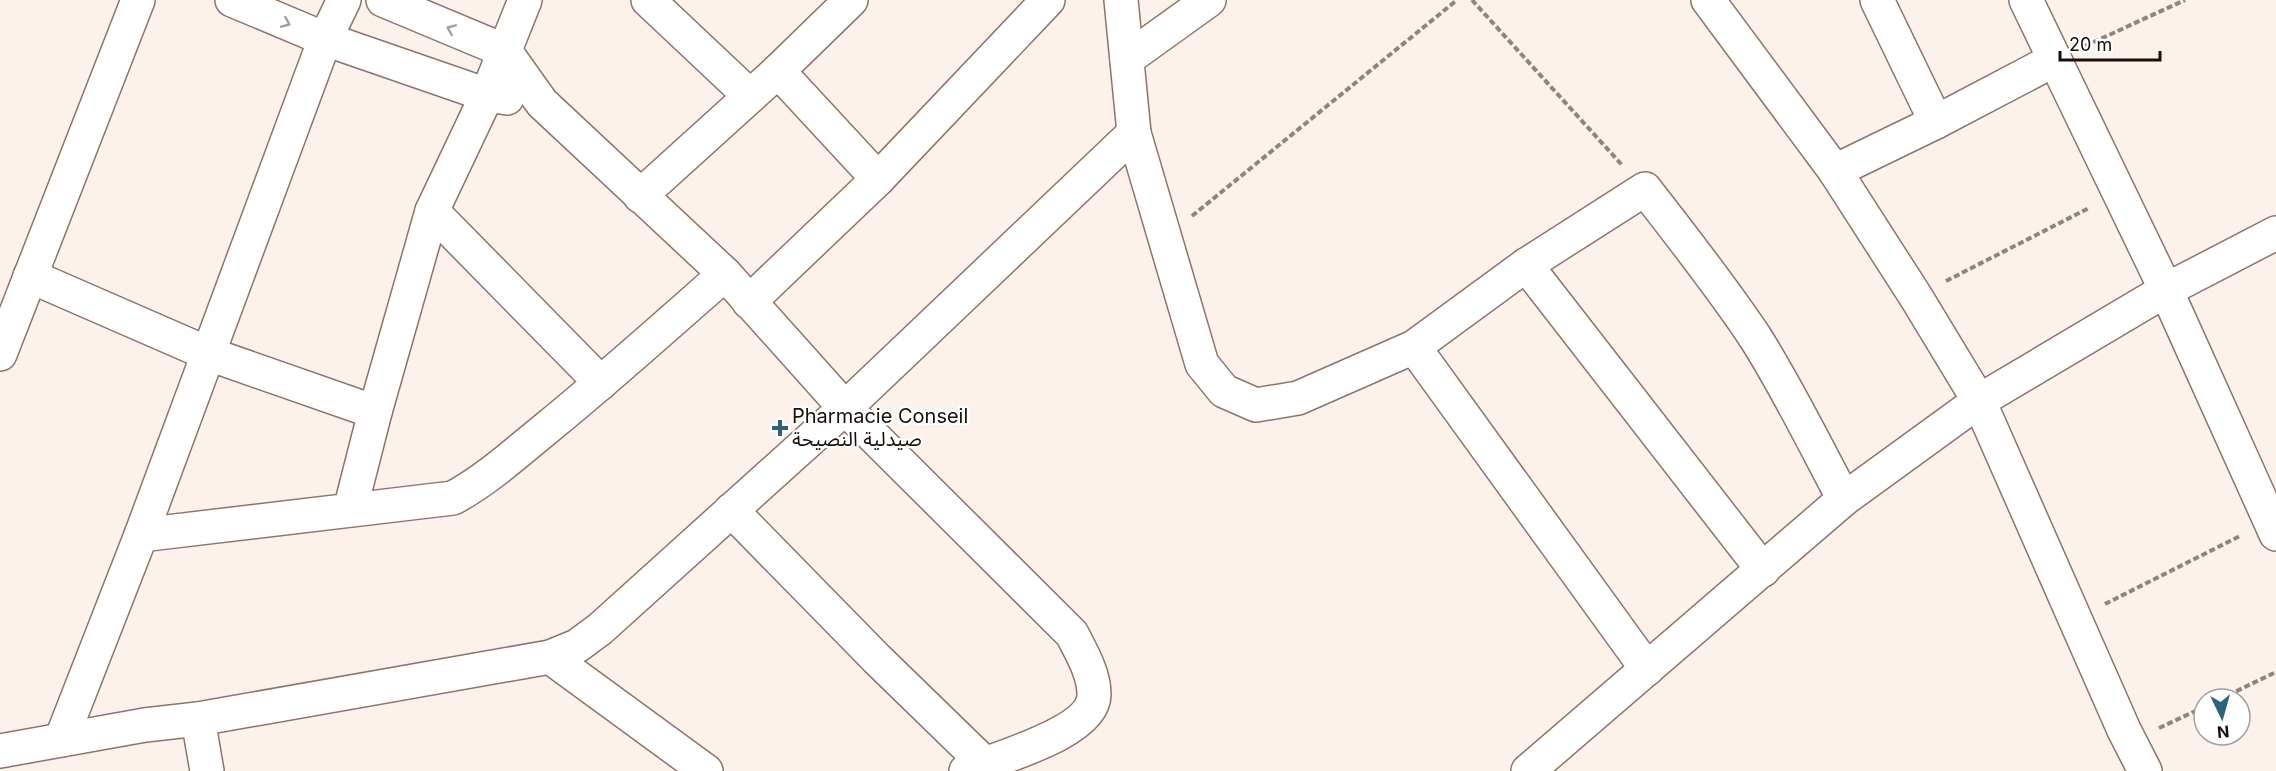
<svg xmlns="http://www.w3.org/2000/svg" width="2276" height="771" font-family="Inter,'Noto Sans Arabic',sans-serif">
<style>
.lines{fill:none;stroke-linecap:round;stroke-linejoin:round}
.minor-casing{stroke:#8d7469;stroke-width:36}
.path{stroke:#8f847f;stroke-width:4;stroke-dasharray:6 3;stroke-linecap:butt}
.minor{stroke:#fff;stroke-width:33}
.oneway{stroke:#a39f9d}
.poi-dot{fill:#28657c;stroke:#fff;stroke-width:2}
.labels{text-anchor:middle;stroke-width:4.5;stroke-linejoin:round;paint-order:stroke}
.poi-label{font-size:20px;fill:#180f0a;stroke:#fff;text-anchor:start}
</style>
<rect width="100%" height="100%" fill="#fdf1ec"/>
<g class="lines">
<g class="minor-casing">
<g id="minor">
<path d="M 232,0 L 325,39 L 487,95 L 507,98"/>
<path d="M 383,0 L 505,51 L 542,103 L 725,274 L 845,408 L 1072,634 C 1081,652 1094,673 1094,694 C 1095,733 996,758 966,771"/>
<path d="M 648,0 L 750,96"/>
<path d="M 1121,0 L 1134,133 L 1202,364 L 1224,391 L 1256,405 L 1298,398 L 1414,347 L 1526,265 L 1645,189 C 1683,238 1721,286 1755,337 C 1788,389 1815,445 1844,499 L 1979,401 L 2166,290 L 2276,233"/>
<path d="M 1708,0 L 1835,171 L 1916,297 L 1979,401 L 2124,730 L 2145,771"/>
<path d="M 2026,0 L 2166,290 L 2276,534"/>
<path d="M 1127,59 L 1209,0"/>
<path d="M 778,71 L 878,179"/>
<path d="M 1936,122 L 2054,60"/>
<path d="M 1835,171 L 1936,122 L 1877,0"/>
<path d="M 640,196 L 778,71 L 851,0"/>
<path d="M 432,211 L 601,383"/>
<path d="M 1526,265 L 1763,570"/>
<path d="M 30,276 L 209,354 L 375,412"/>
<path d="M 749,302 L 878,179 L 1048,0"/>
<path d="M 1414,347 L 1647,669"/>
<path d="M 0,354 L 138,0"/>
<path d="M 350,510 L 375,412 L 432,211 L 487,95 L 525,0"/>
<path d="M 731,510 L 877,659 L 984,763"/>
<path d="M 141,535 L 453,498 C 488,479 517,452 548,427 C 608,378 666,326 725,274"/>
<path d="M 550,657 L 706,771"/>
<path d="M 198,719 L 207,771"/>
<path d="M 61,740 L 141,535 L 325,39 L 344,0"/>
<path d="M 0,751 L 145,725 L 198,719 L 550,657 L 577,646 L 600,629 L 845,408 L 1134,133"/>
<path d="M 1528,771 L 1844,499"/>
</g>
</g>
<g class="path">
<path d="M 1472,0 L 1622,165"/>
<path d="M 2085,46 L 2185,0"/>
<path d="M 1192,216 L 1457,0"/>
<path d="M 1946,281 L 2089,208"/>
<path d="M 2105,604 L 2240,536"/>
<path d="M 2220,699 L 2276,672"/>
<path d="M 2159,728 L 2204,707"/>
</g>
<use href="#minor" class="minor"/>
</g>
<defs><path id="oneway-chevron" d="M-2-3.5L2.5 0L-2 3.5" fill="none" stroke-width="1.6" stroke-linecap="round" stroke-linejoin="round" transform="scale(1.5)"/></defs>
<g class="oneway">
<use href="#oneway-chevron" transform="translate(286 23) rotate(23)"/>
<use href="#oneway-chevron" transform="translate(451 29) rotate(-157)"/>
</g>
<path class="poi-dot" d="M777 419h6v6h6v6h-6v6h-6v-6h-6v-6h6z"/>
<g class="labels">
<g class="poi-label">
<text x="792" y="423">Pharmacie Conseil<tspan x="792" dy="23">صيدلية النصيحة</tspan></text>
</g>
</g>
<g transform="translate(2222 717) rotate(175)"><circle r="28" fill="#ffffff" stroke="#a39f9d" stroke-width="1.5"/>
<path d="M0-4.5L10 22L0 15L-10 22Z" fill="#28657c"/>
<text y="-9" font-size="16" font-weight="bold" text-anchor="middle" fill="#180f0a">N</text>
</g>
<path d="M2060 51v9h100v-9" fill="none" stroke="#180f0a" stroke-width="3"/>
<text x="2069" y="51" font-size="18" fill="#180f0a" stroke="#ffffff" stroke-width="4.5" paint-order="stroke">20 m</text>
</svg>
